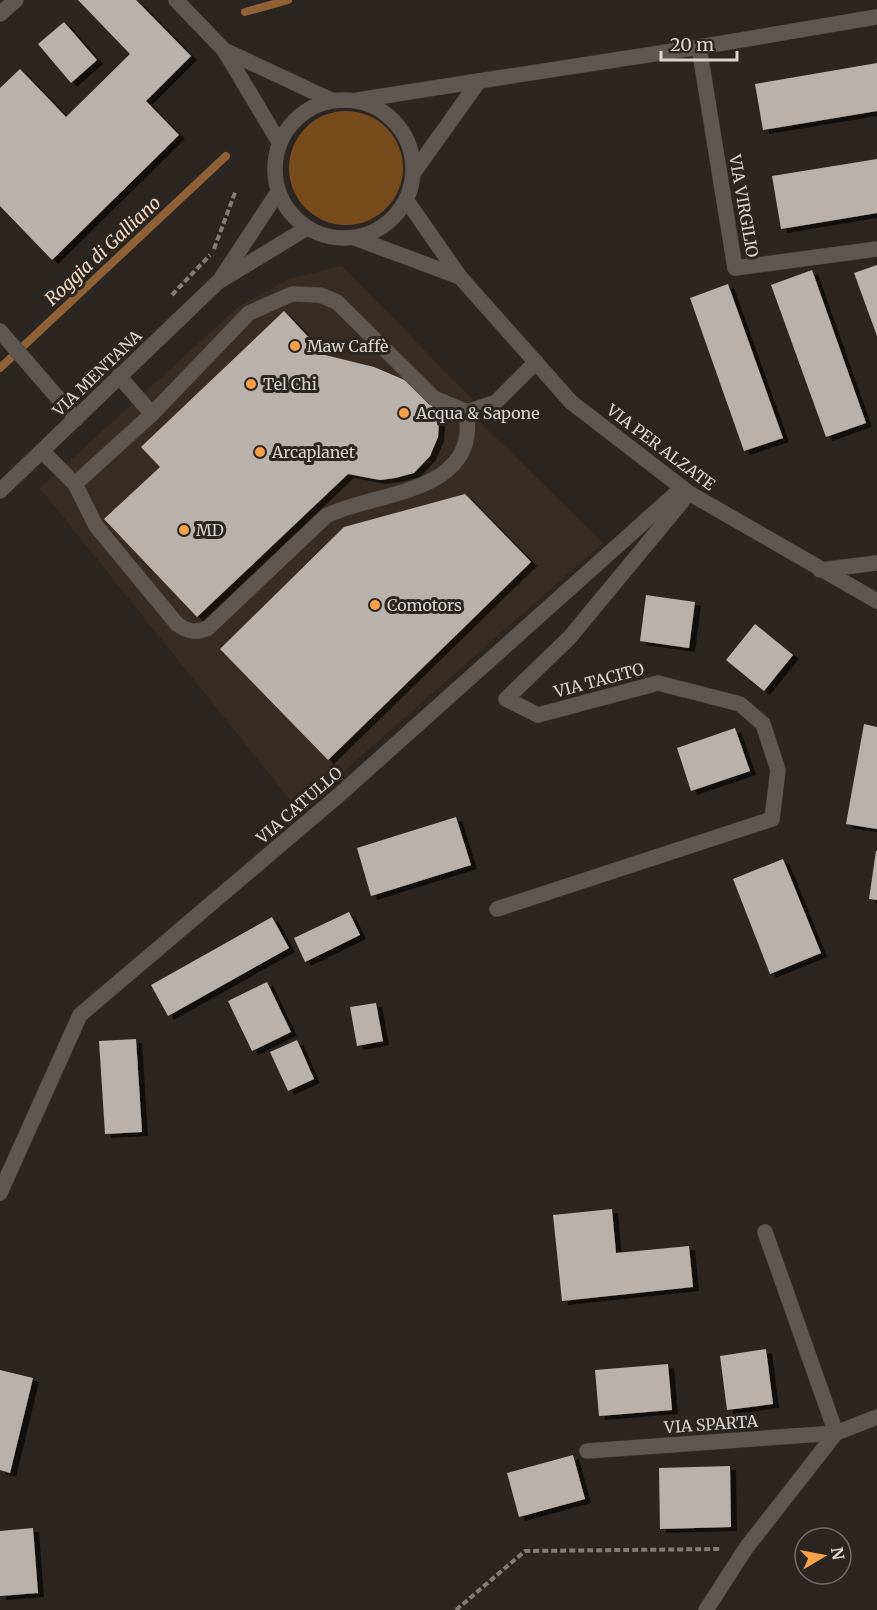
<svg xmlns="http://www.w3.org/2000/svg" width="877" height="1610" font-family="Merriweather,serif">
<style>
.built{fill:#372d24}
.forest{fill:#784b1d}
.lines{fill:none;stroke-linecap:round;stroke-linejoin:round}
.stream{stroke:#906135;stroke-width:8}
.building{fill:#b9b2ac;filter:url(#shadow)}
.minor-casing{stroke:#47423f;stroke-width:16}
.path{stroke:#817d79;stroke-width:4;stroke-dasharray:6 3;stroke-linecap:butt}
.minor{stroke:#5e5752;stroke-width:15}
.poi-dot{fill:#f8a14a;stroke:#2b2621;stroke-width:2}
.labels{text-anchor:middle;stroke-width:6;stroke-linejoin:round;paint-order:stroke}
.street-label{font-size:16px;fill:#d9d5d2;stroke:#2b2621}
.poi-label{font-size:16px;fill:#d9d5d2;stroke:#2b2621;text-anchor:start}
.water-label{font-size:18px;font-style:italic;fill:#f6d9c1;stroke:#2b2621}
</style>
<defs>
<filter id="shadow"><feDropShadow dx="6" dy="4" stdDeviation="0" flood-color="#0009"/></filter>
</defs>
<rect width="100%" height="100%" fill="#2b2621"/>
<path class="built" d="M 342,266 L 472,399 L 478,420 L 603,543 L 299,811 L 40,488 L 238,307 L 289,279 Z"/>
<circle class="forest" cx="346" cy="168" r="57"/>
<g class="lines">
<g class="stream">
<path d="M 245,12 L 288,0"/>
<path d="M 0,368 L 226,156"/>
</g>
</g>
<g class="building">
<path d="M 78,0 L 136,0 L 191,56 L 146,101 L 179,135 L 52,260 L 0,206 L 0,88 L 20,69 L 66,117 L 130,54 Z"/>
<path d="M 64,22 L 97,60 L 71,83 L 38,44 Z"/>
<path d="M 877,63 L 877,111 L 763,130 L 755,84 Z"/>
<path d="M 877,159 L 877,213 L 781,229 L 772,176 Z"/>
<path d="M 877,265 L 877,336 L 854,273 Z"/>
<path d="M 812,270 L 866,423 L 826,437 L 771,285 Z"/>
<path d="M 728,284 L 783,438 L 744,451 L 690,298 Z"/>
<path d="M 284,311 L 325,355 L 374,367 L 414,384 L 431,403 L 439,422 L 438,437 L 430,456 L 414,473 L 395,478 L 380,480 L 348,474 L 197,617 L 104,519 L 160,467 L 141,447 Z"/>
<path d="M 465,494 L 531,562 L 328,760 L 220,649 L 344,527 Z"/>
<path d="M 646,595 L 695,602 L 689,648 L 640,641 Z"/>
<path d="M 755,624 L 793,655 L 764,691 L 726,660 Z"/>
<path d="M 864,724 L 877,727 L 877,829 L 846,824 Z"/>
<path d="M 735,728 L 750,771 L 691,791 L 677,748 Z"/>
<path d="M 456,817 L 471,865 L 371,896 L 357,848 Z"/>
<path d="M 876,851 L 877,851 L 877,900 L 869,899 Z"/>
<path d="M 783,859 L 821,953 L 770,974 L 733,879 Z"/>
<path d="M 349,912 L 360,935 L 305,962 L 294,938 Z"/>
<path d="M 272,917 L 289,948 L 168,1016 L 151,985 Z"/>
<path d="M 267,982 L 291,1032 L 252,1051 L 228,1001 Z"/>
<path d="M 376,1003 L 383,1041 L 357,1046 L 350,1007 Z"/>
<path d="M 136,1039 L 142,1132 L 105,1134 L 99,1041 Z"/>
<path d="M 297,1040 L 314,1079 L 288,1091 L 270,1052 Z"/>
<path d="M 612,1209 L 616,1253 L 689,1246 L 693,1287 L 562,1301 L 553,1215 Z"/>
<path d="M 766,1349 L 773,1404 L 727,1410 L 720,1356 Z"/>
<path d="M 668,1364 L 672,1410 L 599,1416 L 595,1370 Z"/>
<path d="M 0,1370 L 33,1378 L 10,1473 L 0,1470 Z"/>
<path d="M 573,1455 L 585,1499 L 519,1517 L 507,1473 Z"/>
<path d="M 730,1466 L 731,1527 L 660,1529 L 659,1468 Z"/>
<path d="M 33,1528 L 38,1593 L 0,1596 L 0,1531 Z"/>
</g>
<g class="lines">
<g class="minor-casing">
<g id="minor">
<path d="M 176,0 L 224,50 L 279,142"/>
<path d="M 0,14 L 16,0"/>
<path d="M 699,47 L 735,268 L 877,249"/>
<path d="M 224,50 L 331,100"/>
<path d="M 479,81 L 699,47 L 877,17"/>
<circle cx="344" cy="169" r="69"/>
<path d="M 358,100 L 479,81 L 414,172"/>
<path d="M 407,201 L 460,277 L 571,402 L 689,493 L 877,601"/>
<path d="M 355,238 L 460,277"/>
<path d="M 222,277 L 278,192"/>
<path d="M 0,331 L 76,419"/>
<path d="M 119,376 L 152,414 L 249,313 L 292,294 L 320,295 L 337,302 L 434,398 L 467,412 L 496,402 L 536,362"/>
<path d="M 42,451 L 75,484 L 96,526 L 177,624 C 188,632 196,633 208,628 L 326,516 C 368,494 459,495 467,435 C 468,428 467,420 467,412"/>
<path d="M 75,484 L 152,414"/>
<path d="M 0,491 L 218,282 L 307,228"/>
<path d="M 820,570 L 877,563"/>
<path d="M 497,909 L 772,819 L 778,770 L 763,724 L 740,704 L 658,683 L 538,715 L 506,699 L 570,637 L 689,493"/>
<path d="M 0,1193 L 80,1015 L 339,795 L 682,488"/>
<path d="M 587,1451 L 836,1433 L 765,1232"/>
<path d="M 706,1610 L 746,1548 L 836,1433 L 877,1417"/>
</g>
</g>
<g class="path">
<path d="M 214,249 L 236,190"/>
<path d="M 172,295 L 210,255"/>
<path d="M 456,1610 L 525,1551 L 722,1549"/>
</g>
<use href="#minor" class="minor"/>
</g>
<g class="poi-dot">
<circle cx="295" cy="346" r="6"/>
<circle cx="251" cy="384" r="6"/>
<circle cx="404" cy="413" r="6"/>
<circle cx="260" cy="452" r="6"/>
<circle cx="184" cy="530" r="6"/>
<circle cx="375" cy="605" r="6"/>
</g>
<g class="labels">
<g class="street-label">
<text transform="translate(744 206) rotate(80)" y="6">VIA VIRGILIO</text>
<text transform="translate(97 373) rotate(-44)" y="6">VIA MENTANA</text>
<text transform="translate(661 447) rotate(37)" y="6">VIA PER ALZATE</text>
<text transform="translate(599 680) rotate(-15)" y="6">VIA TACITO</text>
<text transform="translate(299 805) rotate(-41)" y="6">VIA CATULLO</text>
<text transform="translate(711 1424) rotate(-4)" y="6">VIA SPARTA</text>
</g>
<g class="poi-label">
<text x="307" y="352">Maw Caffè</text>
<text x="263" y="390">Tel Chi</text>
<text x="416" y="419">Acqua &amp; Sapone</text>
<text x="272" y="458">Arcaplanet</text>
<text x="196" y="536">MD</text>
<text x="387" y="611">Comotors</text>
</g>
<g class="water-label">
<text transform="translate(103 251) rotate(-43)" y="6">Roggia di Galliano</text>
</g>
</g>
<g transform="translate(823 1556) rotate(80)"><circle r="28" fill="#2b2621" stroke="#716c68" stroke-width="1.5"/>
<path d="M0-4.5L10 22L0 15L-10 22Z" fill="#f8a14a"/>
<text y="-9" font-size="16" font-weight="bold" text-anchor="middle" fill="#d9d5d2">N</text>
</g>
<path d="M661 51v9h76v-9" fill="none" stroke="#d9d5d2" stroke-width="3"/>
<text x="670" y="51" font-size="18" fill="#d9d5d2" stroke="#2b2621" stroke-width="4.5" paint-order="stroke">20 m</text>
</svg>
